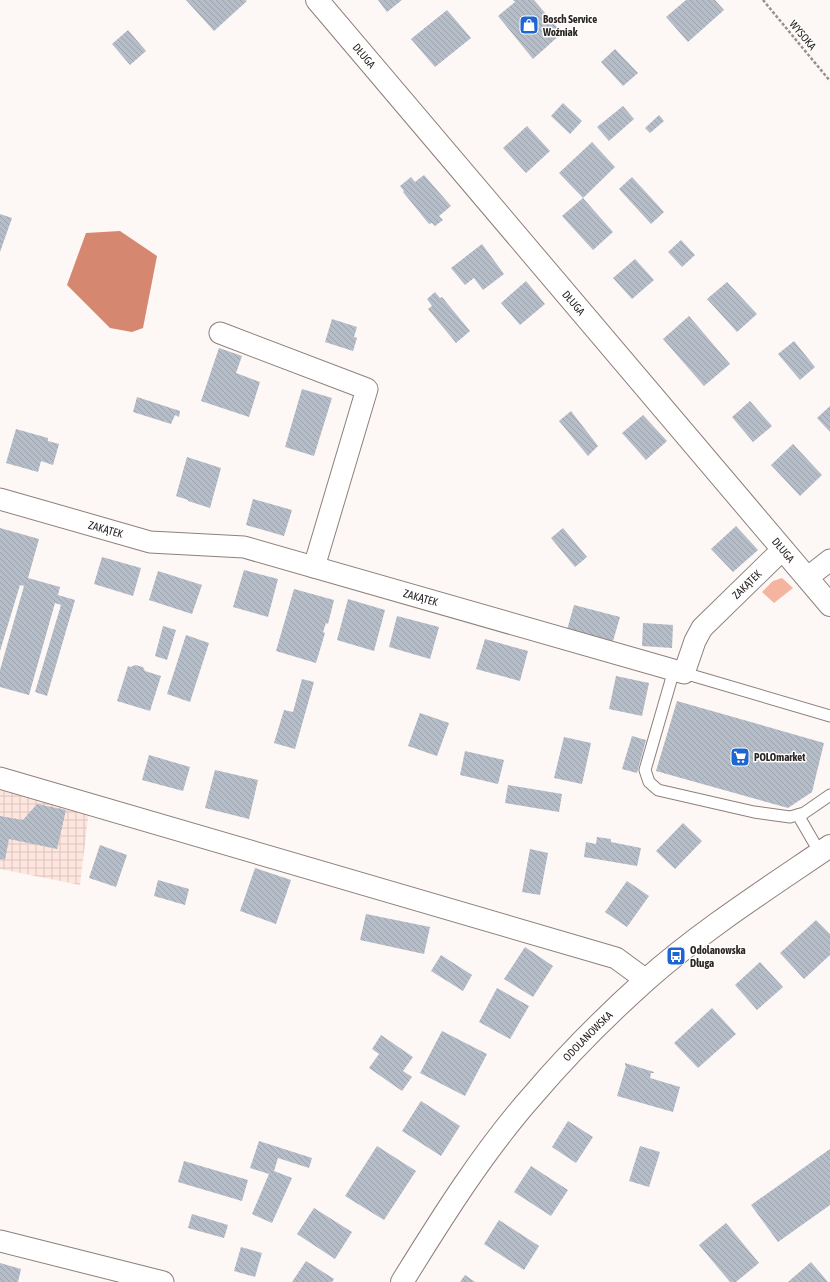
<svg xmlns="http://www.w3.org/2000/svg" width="830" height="1282" font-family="'Asap Condensed',sans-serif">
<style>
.industrial{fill:url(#industrial-grid)}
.grass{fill:#f4b4a0}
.water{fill:#d5876f}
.building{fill:url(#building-back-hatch)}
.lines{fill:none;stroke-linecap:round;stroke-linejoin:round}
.lane-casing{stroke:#8e807b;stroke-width:13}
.street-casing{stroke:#8e807b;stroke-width:23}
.secondary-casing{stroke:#8e807b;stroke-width:24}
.path{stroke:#96908f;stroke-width:2.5;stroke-dasharray:3 2;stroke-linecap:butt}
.lane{stroke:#fff;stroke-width:11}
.street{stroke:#fff;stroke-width:21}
.secondary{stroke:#fff;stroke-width:22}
.labels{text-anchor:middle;stroke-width:3;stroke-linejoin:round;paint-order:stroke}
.poi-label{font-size:11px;font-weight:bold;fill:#2b2524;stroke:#fff;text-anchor:start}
.street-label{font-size:11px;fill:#2b2524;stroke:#fff}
</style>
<defs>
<pattern id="industrial-grid" width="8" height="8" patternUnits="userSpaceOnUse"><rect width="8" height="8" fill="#fee6de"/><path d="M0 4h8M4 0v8" fill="none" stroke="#dac5be"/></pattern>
<pattern id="building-back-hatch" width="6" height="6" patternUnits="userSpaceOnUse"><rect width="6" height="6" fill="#b5bdc8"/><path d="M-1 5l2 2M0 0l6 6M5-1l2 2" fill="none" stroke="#9ca2ac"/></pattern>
</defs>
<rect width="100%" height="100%" fill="#fdf7f5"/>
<path class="industrial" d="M 0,784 L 89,810 L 80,885 L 0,869 Z"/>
<path class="grass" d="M 782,578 L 793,588 L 774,603 L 762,592 L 773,581 Z"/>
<path class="water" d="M 120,231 L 157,256 L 143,328 L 132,332 L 110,328 L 67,285 L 86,233 Z"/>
<g class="building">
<path d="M 186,0 L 245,0 L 247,1 L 214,31 Z"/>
<path d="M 378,0 L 402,0 L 387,12 Z"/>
<path d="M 513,0 L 534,0 L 562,33 L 533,59 L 498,16 L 515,2 Z"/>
<path d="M 686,0 L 715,0 L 724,10 L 688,42 L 666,17 Z"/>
<path d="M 447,10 L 471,38 L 435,67 L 411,39 Z"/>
<path d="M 128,30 L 146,51 L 130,65 L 112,44 Z"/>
<path d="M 615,49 L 638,73 L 623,86 L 601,62 Z"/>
<path d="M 563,103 L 582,121 L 570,134 L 551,116 Z"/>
<path d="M 623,106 L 634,119 L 609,141 L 597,127 Z"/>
<path d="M 659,115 L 664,121 L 650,133 L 645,128 Z"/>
<path d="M 527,126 L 550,151 L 526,173 L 503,148 Z"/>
<path d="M 592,142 L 615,167 L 583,198 L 559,173 Z"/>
<path d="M 424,175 L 451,206 L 439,216 L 443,220 L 435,226 L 432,223 L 429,224 L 403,192 L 404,191 L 400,186 L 411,177 L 415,182 Z"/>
<path d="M 632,177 L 664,212 L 651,224 L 619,189 Z"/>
<path d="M 583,198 L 613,232 L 593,250 L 562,216 Z"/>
<path d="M 0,214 L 12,218 L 0,252 Z"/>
<path d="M 681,240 L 695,255 L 682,267 L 668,252 Z"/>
<path d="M 482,244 L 504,274 L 483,290 L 474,278 L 465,285 L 451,268 Z"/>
<path d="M 635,259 L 654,280 L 632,299 L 613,278 Z"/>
<path d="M 526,281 L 545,304 L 520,325 L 501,303 Z"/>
<path d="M 727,282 L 757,314 L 737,332 L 707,299 Z"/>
<path d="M 435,292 L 440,298 L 442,297 L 470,331 L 456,343 L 428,309 L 432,306 L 427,299 Z"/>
<path d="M 689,316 L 730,364 L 704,386 L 663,339 Z"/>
<path d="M 332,319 L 357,327 L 354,337 L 357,338 L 353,351 L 325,342 Z"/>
<path d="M 794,341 L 815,367 L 800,380 L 778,354 Z"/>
<path d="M 219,348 L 242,356 L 236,373 L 260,382 L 249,417 L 201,401 Z"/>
<path d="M 302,389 L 332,398 L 314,456 L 285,447 Z"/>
<path d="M 137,397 L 180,411 L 179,417 L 175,415 L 171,424 L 133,412 Z"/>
<path d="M 750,401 L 772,426 L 753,442 L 732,417 Z"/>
<path d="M 830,406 L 830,432 L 817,418 Z"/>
<path d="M 571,411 L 598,446 L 588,456 L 559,421 Z"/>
<path d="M 643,415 L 667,441 L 646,460 L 622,433 Z"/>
<path d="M 16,429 L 48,438 L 48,441 L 59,444 L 53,465 L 41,461 L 38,472 L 6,463 Z"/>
<path d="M 793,444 L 822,475 L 800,496 L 771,465 Z"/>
<path d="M 187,457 L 221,468 L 210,508 L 188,501 L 188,500 L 176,496 Z"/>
<path d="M 253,499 L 292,510 L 284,536 L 246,525 Z"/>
<path d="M 736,526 L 758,550 L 733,572 L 711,549 Z"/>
<path d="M 0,528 L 39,539 L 28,578 L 60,587 L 58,595 L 75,600 L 47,696 L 35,692 L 61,605 L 55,603 L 29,695 L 0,687 L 0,670 L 24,586 L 20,585 L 0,651 Z"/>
<path d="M 563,528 L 587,557 L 575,567 L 551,538 Z"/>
<path d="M 102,557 L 141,568 L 133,596 L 94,584 Z"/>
<path d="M 244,570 L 278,579 L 268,617 L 233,607 Z"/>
<path d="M 158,571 L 202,585 L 192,614 L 149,600 Z"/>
<path d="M 294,589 L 334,600 L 328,624 L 326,623 L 323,632 L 325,633 L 316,663 L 276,651 Z"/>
<path d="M 348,599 L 385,610 L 374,651 L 337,640 Z"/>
<path d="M 574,605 L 620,617 L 613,641 L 567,630 Z"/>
<path d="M 397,616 L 439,627 L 430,659 L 389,647 Z"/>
<path d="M 643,623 L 673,625 L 672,648 L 642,646 Z"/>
<path d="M 163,626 L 176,630 L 167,660 L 155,656 Z"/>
<path d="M 186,635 L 209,643 L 190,702 L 167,694 Z"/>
<path d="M 485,639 L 528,651 L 520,681 L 476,669 Z"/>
<path d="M 135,665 L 143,667 L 145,671 L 161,676 L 150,711 L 117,701 L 128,666 L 131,667 Z"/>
<path d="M 616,676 L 649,683 L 642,716 L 609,709 Z"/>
<path d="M 302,679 L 314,682 L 295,749 L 274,743 L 284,710 L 293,712 Z"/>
<path d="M 677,701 L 824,743 L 812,792 L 788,808 L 656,771 Z"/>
<path d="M 420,713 L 449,723 L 437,756 L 408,746 Z"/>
<path d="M 632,736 L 646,740 L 637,773 L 622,769 Z"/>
<path d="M 564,737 L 591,743 L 582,784 L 554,778 Z"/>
<path d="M 465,751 L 504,760 L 498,784 L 460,775 Z"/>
<path d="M 149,755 L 190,767 L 183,791 L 142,780 Z"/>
<path d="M 215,770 L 258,780 L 249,819 L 205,808 Z"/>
<path d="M 508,785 L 562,794 L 559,812 L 505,803 Z"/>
<path d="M 37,804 L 66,810 L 57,849 L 9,839 L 5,860 L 0,859 L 0,816 L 23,820 Z"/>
<path d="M 683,823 L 702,841 L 675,869 L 656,851 Z"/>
<path d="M 597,837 L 611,839 L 611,842 L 641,848 L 637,866 L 584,857 L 586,842 L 596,844 Z"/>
<path d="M 100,845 L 127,855 L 116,887 L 89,878 Z"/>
<path d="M 530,849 L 548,853 L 540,895 L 522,892 Z"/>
<path d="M 255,868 L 291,880 L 276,924 L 240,911 Z"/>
<path d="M 158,880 L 189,889 L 185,905 L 154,896 Z"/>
<path d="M 627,881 L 649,896 L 627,927 L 605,912 Z"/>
<path d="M 366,914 L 430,927 L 424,954 L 360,940 Z"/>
<path d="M 816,920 L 830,934 L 830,955 L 804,979 L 780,953 Z"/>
<path d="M 525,947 L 553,966 L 533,997 L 504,979 Z"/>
<path d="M 441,955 L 472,975 L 463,991 L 431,971 Z"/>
<path d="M 760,962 L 783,987 L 757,1010 L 735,985 Z"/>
<path d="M 497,988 L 529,1006 L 510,1039 L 479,1022 Z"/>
<path d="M 712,1008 L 736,1034 L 698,1068 L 674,1043 Z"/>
<path d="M 442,1031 L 487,1054 L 465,1096 L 420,1073 Z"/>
<path d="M 381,1035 L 413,1057 L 403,1071 L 412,1077 L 402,1091 L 369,1068 L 379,1054 L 372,1049 Z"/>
<path d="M 625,1063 L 654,1072 L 654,1073 L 651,1073 L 650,1078 L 680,1087 L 673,1112 L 617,1096 L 626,1066 L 625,1065 Z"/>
<path d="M 421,1101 L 460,1126 L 441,1156 L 402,1131 Z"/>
<path d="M 568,1121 L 593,1137 L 576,1163 L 552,1147 Z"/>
<path d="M 259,1141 L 312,1158 L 309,1168 L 278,1158 L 274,1171 L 292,1178 L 272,1223 L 252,1214 L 269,1174 L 250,1168 Z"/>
<path d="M 377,1146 L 416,1171 L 384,1220 L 345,1196 Z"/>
<path d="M 640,1146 L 660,1152 L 649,1187 L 629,1181 Z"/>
<path d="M 830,1149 L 830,1205 L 778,1242 L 751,1205 Z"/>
<path d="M 184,1161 L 248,1180 L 242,1201 L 178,1182 Z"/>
<path d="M 531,1166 L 568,1190 L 551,1216 L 514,1192 Z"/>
<path d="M 314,1208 L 352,1232 L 335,1259 L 297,1234 Z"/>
<path d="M 192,1214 L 228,1225 L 224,1238 L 188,1228 Z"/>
<path d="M 499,1220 L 539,1246 L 524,1270 L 484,1244 Z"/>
<path d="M 726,1223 L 759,1263 L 736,1282 L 730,1282 L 699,1245 Z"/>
<path d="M 241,1247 L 262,1253 L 255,1277 L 234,1271 Z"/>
<path d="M 306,1261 L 334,1279 L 332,1282 L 292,1282 Z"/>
<path d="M 811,1262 L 828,1282 L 788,1282 Z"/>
<path d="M 0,1263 L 21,1269 L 18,1282 L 0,1282 Z"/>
<path d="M 465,1275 L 475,1282 L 460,1282 Z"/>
</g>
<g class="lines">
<g class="lane-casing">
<g id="lane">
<path d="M 674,670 L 645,770 L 649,782 L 658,790 L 754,812 L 790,817 L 804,813 L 830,795"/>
<path d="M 684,673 L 830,716"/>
<path d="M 798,815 L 820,853"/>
</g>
</g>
<g class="street-casing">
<g id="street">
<path d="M 220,333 L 367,389 L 314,567"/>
<path id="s1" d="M 0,499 L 150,542 L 244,547 L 684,673 L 695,641 L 702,628 L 783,549"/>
<path d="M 807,578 L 830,560"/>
<path d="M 0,778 L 616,958 L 646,980"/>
<path d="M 0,1241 L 163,1282"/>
</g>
</g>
<g class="secondary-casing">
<g id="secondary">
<path id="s2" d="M 317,0 L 830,605"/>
<path id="s3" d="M 402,1282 C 441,1219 484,1150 534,1094 C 568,1054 605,1017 645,981 C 701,931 767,889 830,846"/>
</g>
</g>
<path class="path" d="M 763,0 L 830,81"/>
<use href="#lane" class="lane"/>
<use href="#street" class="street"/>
<use href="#secondary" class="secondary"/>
</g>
<defs>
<g id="shop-square" transform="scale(1)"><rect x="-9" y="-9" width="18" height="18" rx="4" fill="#1d65d0" stroke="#fff"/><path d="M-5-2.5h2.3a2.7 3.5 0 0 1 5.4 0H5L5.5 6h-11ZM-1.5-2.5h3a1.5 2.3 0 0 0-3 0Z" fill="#fff"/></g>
<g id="supermarket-square" transform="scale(1)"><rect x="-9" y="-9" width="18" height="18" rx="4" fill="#1d65d0" stroke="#fff"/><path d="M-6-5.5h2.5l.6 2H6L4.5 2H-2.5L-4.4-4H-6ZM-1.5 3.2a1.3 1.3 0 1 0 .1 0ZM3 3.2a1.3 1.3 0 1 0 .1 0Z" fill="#fff"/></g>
<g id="bus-square" transform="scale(1)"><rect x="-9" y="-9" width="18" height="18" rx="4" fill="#1d65d0" stroke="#fff"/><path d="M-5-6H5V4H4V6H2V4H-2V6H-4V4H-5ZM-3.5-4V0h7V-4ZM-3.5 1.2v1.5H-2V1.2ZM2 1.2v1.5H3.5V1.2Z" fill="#fff"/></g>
</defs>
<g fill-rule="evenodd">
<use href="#shop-square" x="529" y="25"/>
<use href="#supermarket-square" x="740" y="757"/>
<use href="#bus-square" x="676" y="956"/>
</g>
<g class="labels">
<g class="poi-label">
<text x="543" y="23">Bosch Service<tspan x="543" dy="13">Woźniak</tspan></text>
<text x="754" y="761">POLOmarket</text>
<text x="690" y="954">Odolanowska<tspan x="690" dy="13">Długa</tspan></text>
</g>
<g class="street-label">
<text transform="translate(803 35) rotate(50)" y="4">WYSOKA</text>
<text dy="4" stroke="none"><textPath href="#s2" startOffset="73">DŁUGA</textPath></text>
<text dy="4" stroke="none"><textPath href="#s2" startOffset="397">DŁUGA</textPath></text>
<text dy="4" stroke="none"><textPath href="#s1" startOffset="110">ZAKĄTEK</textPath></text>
<text dy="4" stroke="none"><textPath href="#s2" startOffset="721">DŁUGA</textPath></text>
<text dy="4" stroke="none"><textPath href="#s1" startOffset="819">ZAKĄTEK</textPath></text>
<text dy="4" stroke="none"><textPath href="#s1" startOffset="434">ZAKĄTEK</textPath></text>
<text dy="4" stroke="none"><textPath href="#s3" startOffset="309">ODOLANOWSKA</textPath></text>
</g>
</g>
</svg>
